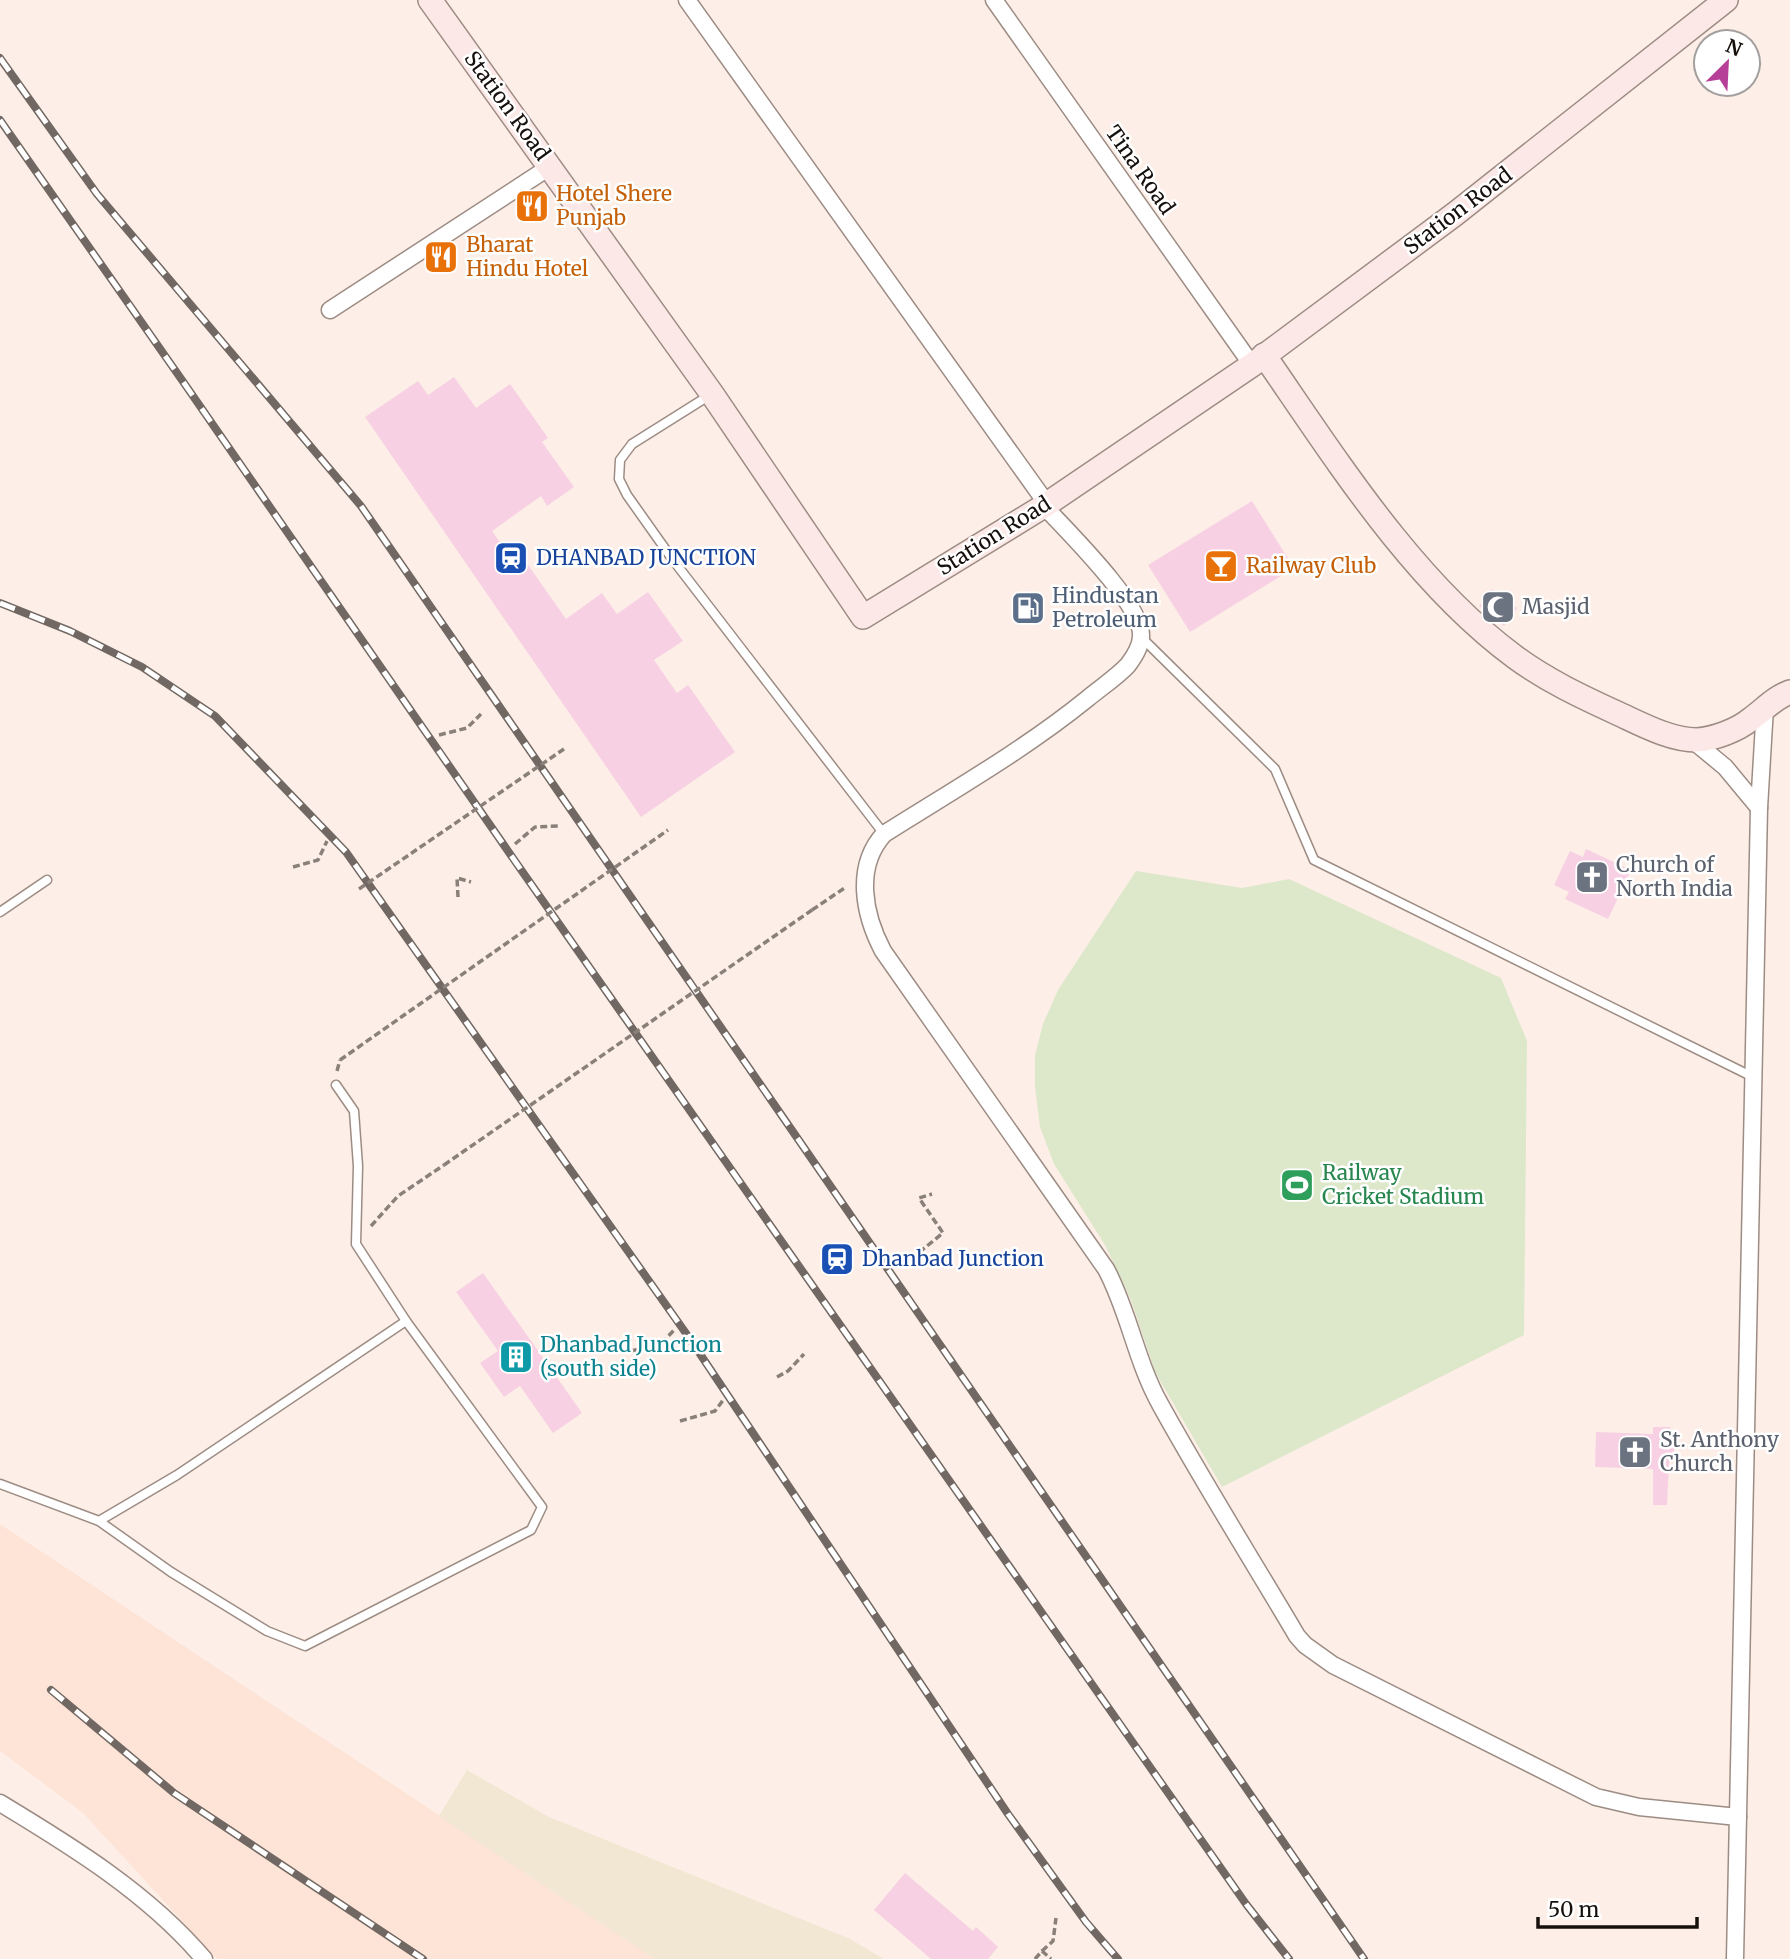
<svg xmlns="http://www.w3.org/2000/svg" width="1790" height="1959" font-family="Merriweather,serif">
<style>
.built{fill:#fee4d7}
.industrial{fill:#f1e7d2}
.green{fill:#dde7ca}
.building{fill:#f7d0e3}
.lines{fill:none;stroke-linecap:round;stroke-linejoin:round}
.lane-casing{stroke:#9d8c84;stroke-width:11}
.street-casing{stroke:#9d8c84;stroke-width:19}
.secondary-casing{stroke:#9d8c84;stroke-width:26}
.path{stroke:#8a807a;stroke-width:3.5;stroke-dasharray:7 3.5;stroke-linecap:butt}
.lane{stroke:#fff;stroke-width:8}
.street{stroke:#fff;stroke-width:16}
.secondary{stroke:#fce9e7;stroke-width:23}
.rail-casing{stroke:#726863;stroke-width:8}
.rail{stroke:#fff;stroke-width:5;stroke-dasharray:16;stroke-linecap:butt}
.path-bridge{stroke:#8a807a;stroke-width:3.5;stroke-dasharray:7 3.5;stroke-linecap:butt}
.labels{text-anchor:middle;stroke-width:5;stroke-linejoin:round;paint-order:stroke}
.street-label{font-size:21px;fill:#16100d;stroke:#fff}
.food-label{font-size:21px;fill:#c56008;stroke:#fff;text-anchor:start}
.transit-label{font-size:21px;fill:#164399;stroke:#fff;text-anchor:start}
.service-label{font-size:21px;fill:#4e5e75;stroke:#fff;text-anchor:start}
.worship-label{font-size:21px;fill:#5b616d;stroke:#fff;text-anchor:start}
.leisure-label{font-size:21px;fill:#27864d;stroke:#fff;text-anchor:start}
.culture-label{font-size:21px;fill:#0d838f;stroke:#fff;text-anchor:start}
</style>
<rect width="100%" height="100%" fill="#fdefe7"/>
<path class="built" d="M 0,1524 L 656,1959 L 217,1959 L 83,1813 L 0,1751 Z"/>
<path class="industrial" d="M 467,1770 L 549,1817 L 848,1938 L 884,1959 L 655,1959 L 439,1816 Z"/>
<path class="green" d="M 1136,871 L 1242,888 L 1289,879 L 1501,978 L 1527,1041 L 1524,1335 L 1222,1487 L 1155,1372 L 1131,1300 L 1105,1245 L 1054,1164 L 1040,1127 L 1035,1087 L 1035,1055 L 1043,1024 L 1058,990 Z"/>
<g class="building">
<path d="M 454,377 L 476,408 L 510,384 L 548,438 L 542,442 L 574,487 L 547,506 L 541,496 L 492,531 L 511,558 L 519,552 L 566,619 L 602,593 L 617,614 L 648,592 L 683,641 L 654,660 L 677,693 L 688,685 L 735,752 L 641,817 L 365,417 L 418,381 L 428,395 Z"/>
<path d="M 1252,501 L 1294,568 L 1190,632 L 1148,565 Z"/>
<path d="M 1492,589 L 1517,608 L 1504,626 L 1479,606 Z"/>
<path d="M 1586,849 L 1631,870 L 1608,919 L 1565,899 L 1569,892 L 1554,885 L 1570,851 L 1583,857 Z"/>
<path d="M 483,1273 L 582,1413 L 553,1433 L 520,1386 L 504,1397 L 480,1363 L 498,1351 L 456,1292 Z"/>
<path d="M 1653,1427 L 1670,1427 L 1669,1442 L 1674,1447 L 1674,1457 L 1669,1462 L 1667,1505 L 1653,1505 L 1653,1469 L 1595,1467 L 1596,1432 L 1653,1434 Z"/>
<path d="M 905,1873 L 973,1931 L 976,1927 L 998,1947 L 988,1959 L 931,1959 L 874,1910 Z"/>
</g>
<g class="lines">
<g class="lane-casing">
<g id="lane">
<path d="M 710,395 L 632,444 L 620,460 L 619,479 L 627,495 L 673,560 L 884,834"/>
<path d="M 1141,637 L 1275,769 L 1314,860 L 1753,1077"/>
<path d="M 0,912 L 47,880"/>
<path d="M 336,1085 L 354,1111 L 358,1166 L 356,1244 L 406,1321"/>
<path d="M 0,1484 L 99,1521 L 171,1572 L 267,1631 L 305,1646 L 531,1530 L 542,1507 L 406,1321 L 177,1475 L 99,1521"/>
</g>
</g>
<g class="street-casing">
<g id="street">
<path d="M 687,0 L 1047,504"/>
<path d="M 994,0 L 1252,365"/>
<path d="M 330,310 L 551,166"/>
<path d="M 1044,506 C 1066,530 1143,605 1141,636 C 1141,646 1134,657 1128,665 C 1117,677 1100,688 1087,699 C 1024,750 952,791 884,834 C 854,867 864,915 883,951 L 1106,1269 C 1129,1312 1136,1361 1160,1404 C 1203,1482 1251,1558 1297,1636 L 1305,1645 L 1333,1665 L 1596,1797 L 1639,1807 L 1738,1817"/>
<path d="M 1691,739 L 1725,767 L 1759,808 L 1765,707"/>
<path d="M 0,1803 C 73,1847 149,1894 204,1959"/>
<path d="M 1735,1959 L 1759,808"/>
</g>
</g>
<g class="secondary-casing">
<g id="secondary">
<path d="M 430,0 L 712,394 L 863,617 L 1044,506 L 1252,365 L 1455,214 L 1726,0"/>
<path d="M 1264,355 C 1336,459 1412,581 1515,657 C 1546,680 1582,697 1617,713 C 1641,724 1670,740 1697,740 C 1714,739 1738,730 1751,719 C 1765,709 1774,698 1790,692"/>
</g>
</g>
<g class="path">
<path d="M 439,735 L 467,728 L 481,714"/>
<path d="M 515,844 L 535,827 L 558,826"/>
<path d="M 293,867 L 318,860 L 327,841"/>
<path d="M 458,897 L 457,878 L 471,882"/>
<path d="M 812,910 L 846,887"/>
<path d="M 337,1071 L 340,1060"/>
<path d="M 371,1226 L 398,1196 L 444,1165"/>
<path d="M 911,1259 L 943,1233 L 919,1198 L 932,1194"/>
<path d="M 631,1351 L 661,1344 L 675,1329"/>
<path d="M 777,1377 L 788,1371 L 804,1354"/>
<path d="M 680,1421 L 715,1411 L 724,1399"/>
<path d="M 1042,1951 L 1053,1941 L 1056,1918"/>
<path d="M 1035,1959 L 1042,1951 L 1051,1959"/>
</g>
<use href="#lane" class="lane"/>
<use href="#street" class="street"/>
<use href="#secondary" class="secondary"/>
<g class="rail-casing">
<g id="rail">
<path d="M 0,58 L 97,194 L 361,506 L 1364,1959"/>
<path d="M 0,120 L 184,383 L 517,864 L 1246,1904 L 1289,1959"/>
<path d="M 0,603 L 70,631 L 142,667 L 215,716 L 346,852 L 690,1339 L 1008,1814 L 1086,1922 L 1118,1959"/>
<path d="M 51,1690 L 174,1793 L 423,1959"/>
</g>
</g>
<use href="#rail" class="rail"/>
<g class="path-bridge">
<path d="M 359,889 L 564,749"/>
<path d="M 340,1060 L 668,830"/>
<path d="M 444,1165 L 812,910"/>
</g>
</g>
<defs>
<g id="restaurant-square" transform="scale(1.75)"><rect x="-9" y="-9" width="18" height="18" rx="4" fill="#e8710a" stroke="#fff"/><path d="M-5-6h1v4h1v-4h1v4h1v-4h1v5L-1.5 .5V6h-2V.5L-5-1ZM5-6V6H3V1.5H1.5Q1.5-4 5-6Z" fill="#fff"/></g>
<g id="station-square" transform="scale(1.75)"><rect x="-9" y="-9" width="18" height="18" rx="4" fill="#1a4fb4" stroke="#fff"/><path d="M-3-6H3Q5-6 5-4V2Q5 4 3 4L4.5 6H3L1.5 4h-3L-3 6H-4.5L-3 4Q-5 4-5 2V-4Q-5-6-3-6ZM-3.5-4v3h7v-3ZM-3.5 1v1.5H-2V1ZM2 1v1.5H3.5V1Z" fill="#fff"/></g>
<g id="bar-square" transform="scale(1.75)"><rect x="-9" y="-9" width="18" height="18" rx="4" fill="#e8710a" stroke="#fff"/><path d="M-6-5H6L.8 .8V4.5H3.5V6h-7V4.5H-.8V.8Z" fill="#fff"/></g>
<g id="mosque-square" transform="scale(1.75)"><rect x="-9" y="-9" width="18" height="18" rx="4" fill="#6b7280" stroke="#fff"/><path d="M3.5-4.9A6 6 0 1 0 3.5 4.9A5 5 0 1 1 3.5-4.9Z" fill="#fff"/></g>
<g id="fuel-square" transform="scale(1.75)"><rect x="-9" y="-9" width="18" height="18" rx="4" fill="#5c6f8a" stroke="#fff"/><path d="M-5.5-6h7V0h2V4h1.3V-2.5L3-4.5l.8-.8L6-3V5H2.5V1h-1V6h-7ZM-4.2-4.7v3.2H.2V-4.7Z" fill="#fff"/></g>
<g id="church-square" transform="scale(1.75)"><rect x="-9" y="-9" width="18" height="18" rx="4" fill="#6b7280" stroke="#fff"/><path d="M-1.2-6h2.4v3.5h3.3v2.4h-3.3V6h-2.4V-.1h-3.3v-2.4h3.3Z" fill="#fff"/></g>
<g id="stadium-square" transform="scale(1.75)"><rect x="-9" y="-9" width="18" height="18" rx="4" fill="#2e9e5b" stroke="#fff"/><path d="M0-5a6.5 5 0 1 0 0 10a6.5 5 0 1 0 0-10ZM-3.5-1.8h7v3.6h-7Z" fill="#fff"/></g>
<g id="building-square" transform="scale(1.75)"><rect x="-9" y="-9" width="18" height="18" rx="4" fill="#0f9aa8" stroke="#fff"/><path d="M-4-6H4V6H1V3H-1V6H-4ZM-2.5-4.3h1.7v1.8h-1.7ZM.8-4.3h1.7v1.8H.8ZM-2.5-1h1.7V.8h-1.7ZM.8-1h1.7V.8H.8Z" fill="#fff"/></g>
</defs>
<g fill-rule="evenodd">
<use href="#restaurant-square" x="532" y="206"/>
<use href="#restaurant-square" x="441" y="257"/>
<use href="#station-square" x="511" y="558"/>
<use href="#bar-square" x="1221" y="566"/>
<use href="#mosque-square" x="1498" y="607"/>
<use href="#fuel-square" x="1028" y="608"/>
<use href="#church-square" x="1592" y="877"/>
<use href="#stadium-square" x="1297" y="1185"/>
<use href="#station-square" x="837" y="1259"/>
<use href="#building-square" x="516" y="1357"/>
<use href="#church-square" x="1635" y="1452"/>
</g>
<g class="labels">
<g class="street-label">
<text transform="translate(507 106) rotate(54)" y="7">Station Road</text>
<text transform="translate(1140 170) rotate(55)" y="7">Tina Road</text>
<text transform="translate(1458 211) rotate(-37)" y="7">Station Road</text>
<text transform="translate(994 536) rotate(-32)" y="7">Station Road</text>
</g>
<g class="food-label">
<text x="556" y="201">Hotel Shere<tspan x="556" dy="24">Punjab</tspan></text>
<text x="466" y="252">Bharat<tspan x="466" dy="24">Hindu Hotel</tspan></text>
<text x="1246" y="573">Railway Club</text>
</g>
<g class="transit-label">
<text x="536" y="565">DHANBAD JUNCTION</text>
<text x="862" y="1266">Dhanbad Junction</text>
</g>
<g class="service-label">
<text x="1052" y="603">Hindustan<tspan x="1052" dy="24">Petroleum</tspan></text>
</g>
<g class="worship-label">
<text x="1522" y="614">Masjid</text>
<text x="1616" y="872">Church of<tspan x="1616" dy="24">North India</tspan></text>
<text x="1660" y="1447">St. Anthony<tspan x="1660" dy="24">Church</tspan></text>
</g>
<g class="leisure-label">
<text x="1322" y="1180">Railway<tspan x="1322" dy="24">Cricket Stadium</tspan></text>
</g>
<g class="culture-label">
<text x="540" y="1352">Dhanbad Junction<tspan x="540" dy="24">(south side)</tspan></text>
</g>
</g>
<g transform="translate(1727 63) rotate(24)"><circle r="33" fill="#ffffff" stroke="#a29f9e" stroke-width="2"/>
<path d="M0-5L12 26L0 18L-12 26Z" fill="#b64098"/>
<text y="-10" font-size="19" font-weight="bold" text-anchor="middle" fill="#16100d">N</text>
</g>
<path d="M1538 1917v10h159v-10" fill="none" stroke="#16100d" stroke-width="3.5"/>
<text x="1548" y="1917" font-size="21" fill="#16100d" stroke="#ffffff" stroke-width="5" paint-order="stroke">50 m</text>
</svg>
